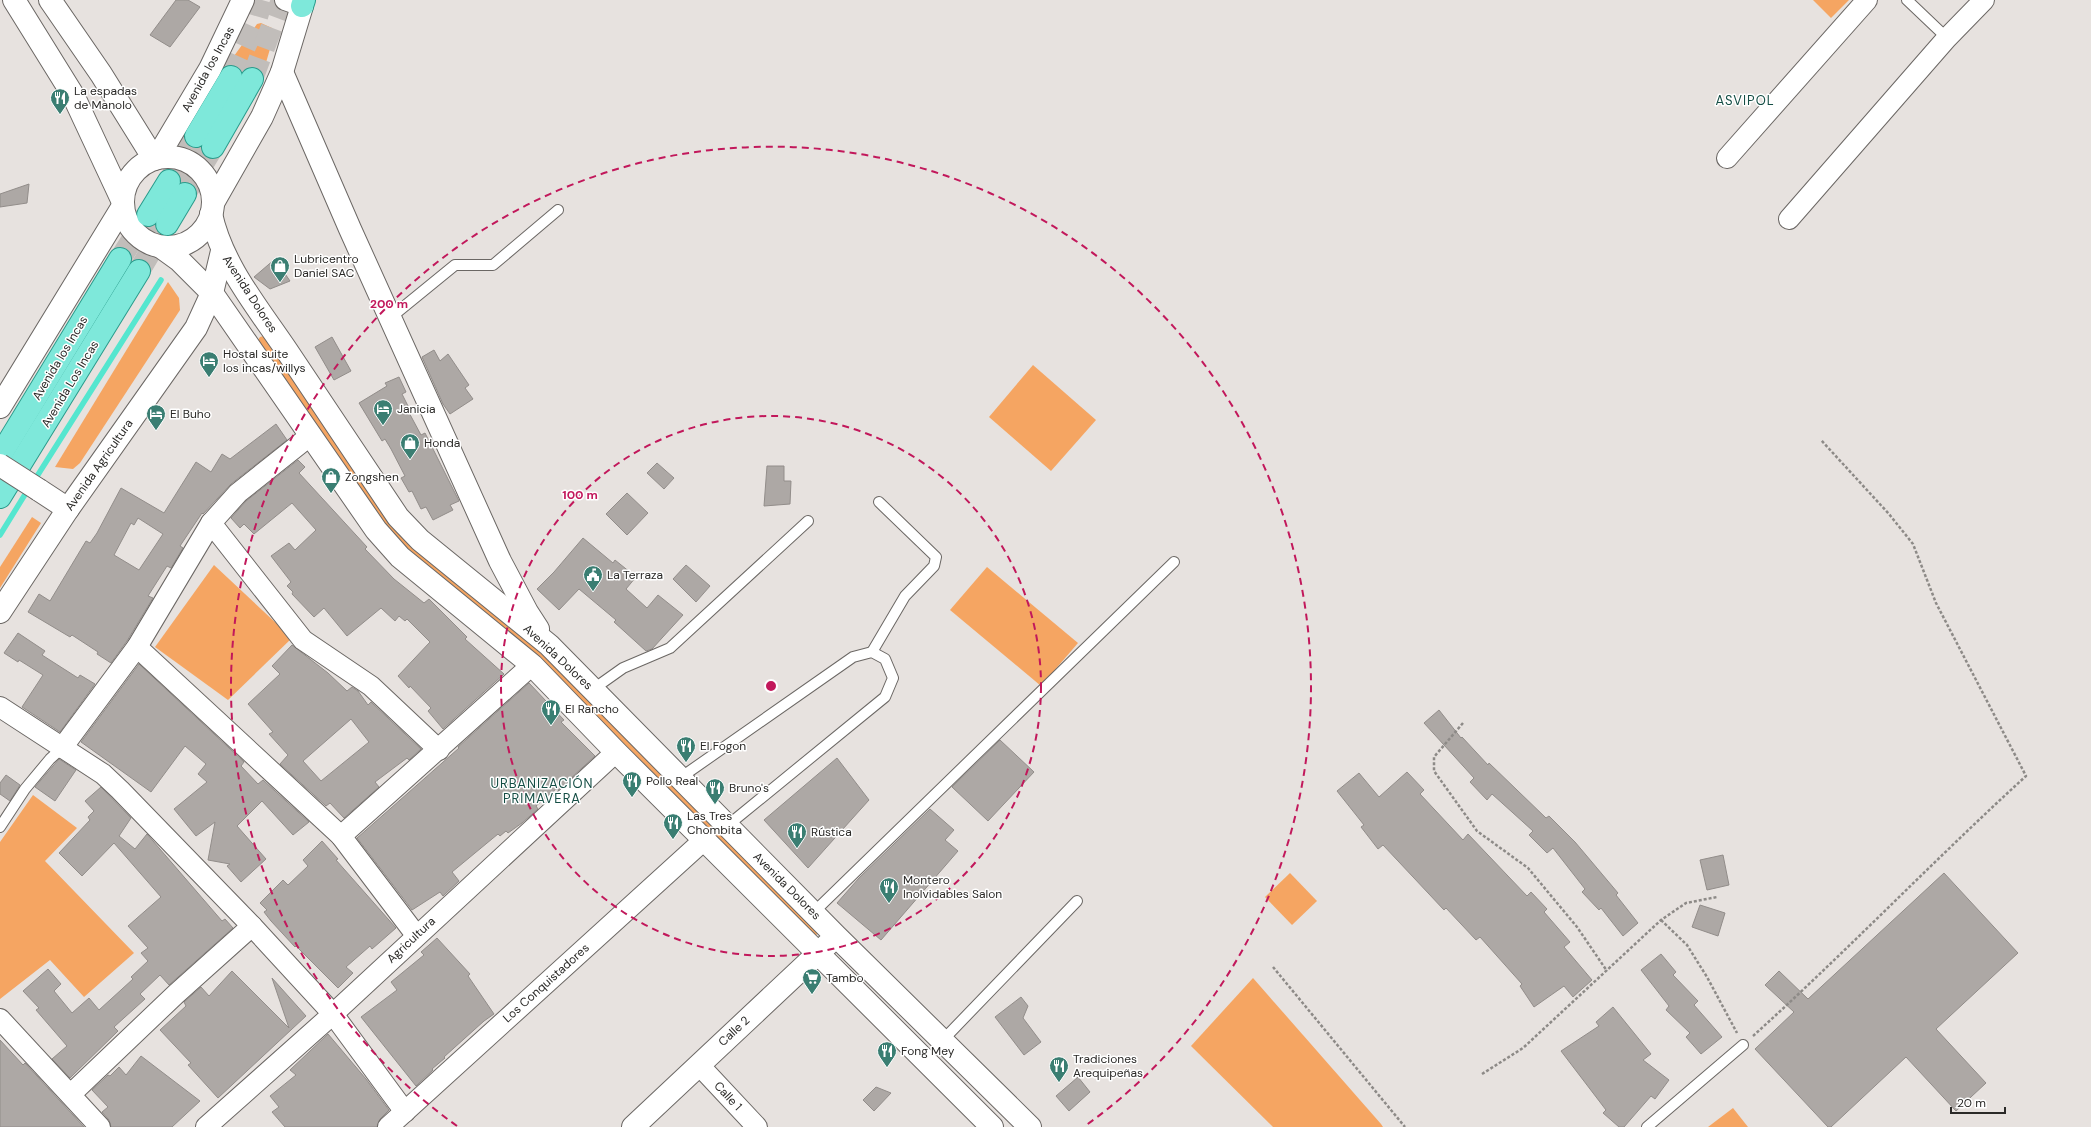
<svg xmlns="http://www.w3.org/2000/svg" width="2091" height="1127" font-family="'DM Sans',sans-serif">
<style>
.green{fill:#f5a562}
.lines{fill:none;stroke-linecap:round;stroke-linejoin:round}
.stream{stroke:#55e6cf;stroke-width:5.5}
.building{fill:#ada8a5;stroke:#928d8a;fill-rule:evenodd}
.primary-tunnel{stroke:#c1bdba;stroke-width:22;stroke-dasharray:22 11;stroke-linecap:butt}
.lane-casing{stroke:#6b6764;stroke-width:12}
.street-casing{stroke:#6b6764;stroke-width:22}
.secondary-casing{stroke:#6b6764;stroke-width:24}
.primary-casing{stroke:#299b8b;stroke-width:24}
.path{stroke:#8d8a87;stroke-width:2.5;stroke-dasharray:3 2;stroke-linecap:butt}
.lane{stroke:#fff;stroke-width:10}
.street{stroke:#fff;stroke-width:20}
.secondary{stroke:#fff;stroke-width:22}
.primary{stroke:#7ee8da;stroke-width:22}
.secondary-bridge-casing{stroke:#6b6764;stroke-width:24;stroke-linecap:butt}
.secondary-bridge{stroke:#fff;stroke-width:22}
.ring{fill:none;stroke:#c2185b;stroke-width:2;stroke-dasharray:7 5}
.labels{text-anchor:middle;stroke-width:3;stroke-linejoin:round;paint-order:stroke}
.street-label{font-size:12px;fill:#2a2927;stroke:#fff}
.poi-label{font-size:12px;fill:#2a2927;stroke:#fff;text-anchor:start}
.neighbourhood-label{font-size:13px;letter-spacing:1px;fill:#154e45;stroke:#fff}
.centre{fill:#c2185b;stroke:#fff;stroke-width:2}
.ring-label{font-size:12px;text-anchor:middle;font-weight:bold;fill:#c2185b;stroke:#fff;stroke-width:3;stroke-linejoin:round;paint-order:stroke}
</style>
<rect width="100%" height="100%" fill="#e7e2df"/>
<g class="green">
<path d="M 1813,0 L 1849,0 L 1831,18 Z"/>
<path d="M 261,23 L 272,28 L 275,32 L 257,93 L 258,81 C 242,63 234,71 216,81 L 257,24 Z"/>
<path d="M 168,282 L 179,298 L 180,310 L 80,463 L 73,469 L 55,467 Z"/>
<path d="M 267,335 L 391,521 L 543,652 L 818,933 L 812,940 L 381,527 L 256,343 L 260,337 Z"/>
<path d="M 1033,365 L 1096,420 L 1051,471 L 989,417 Z"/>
<path d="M 32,517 L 41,523 L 0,588 L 0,567 Z"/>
<path d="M 214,565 L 292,638 L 228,700 L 155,647 Z"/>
<path d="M 987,567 L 1078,643 L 1041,686 L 950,610 Z"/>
<path d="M 33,795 L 77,828 L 45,861 L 134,953 L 84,997 L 50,960 L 0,999 L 0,842 Z"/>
<path d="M 1290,873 L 1317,901 L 1292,925 L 1265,897 Z"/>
<path d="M 1253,978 L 1381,1124 L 1383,1127 L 1273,1127 L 1191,1046 Z"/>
<path d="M 1733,1108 L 1748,1127 L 1708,1127 Z"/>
</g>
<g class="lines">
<g class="stream">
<path d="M 34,481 L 161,280"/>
<path d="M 0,535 L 29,488"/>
</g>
</g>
<g class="building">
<path d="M 176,0 L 188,0 L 200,7 L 170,47 L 150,35 Z"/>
<path d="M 29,184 L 27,203 L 0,207 L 0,194 Z"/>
<path d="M 275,259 L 290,281 L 270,289 L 254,277 Z"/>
<path d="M 332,337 L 351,371 L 334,380 L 315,347 Z"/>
<path d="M 434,350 L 440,361 L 448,354 L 469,385 L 465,388 L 473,399 L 450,414 L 443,404 L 422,357 Z"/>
<path d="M 399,377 L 406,392 L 402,394 L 408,406 L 406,407 L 421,435 L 425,433 L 459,501 L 450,505 L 453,510 L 433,520 L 426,507 L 421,509 L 412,491 L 409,492 L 401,478 L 405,476 L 391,449 L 385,439 L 382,441 L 359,403 L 387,386 L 385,383 Z"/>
<path d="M 276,424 L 287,440 L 231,484 L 203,514 L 202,513 L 180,546 L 183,548 L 171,568 L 167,566 L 148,596 L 153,598 L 127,641 L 111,663 L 97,654 L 98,652 L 72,635 L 70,637 L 28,612 L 39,594 L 50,601 L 86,541 L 90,543 L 97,533 L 121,488 L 164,513 L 196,462 L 211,472 L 222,454 L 230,459 ZM 138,518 L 163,534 L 139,570 L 114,555 L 131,523 L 134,525 Z"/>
<path d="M 298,460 L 305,467 L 299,473 L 367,547 L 365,549 L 394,579 L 424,603 L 429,599 L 467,637 L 465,639 L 504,674 L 443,729 L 428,711 L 431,708 L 410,686 L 409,688 L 398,676 L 430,642 L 407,619 L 405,621 L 399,616 L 395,621 L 381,608 L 347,636 L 324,608 L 314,617 L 292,594 L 293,592 L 287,586 L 291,582 L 271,556 L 289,543 L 295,550 L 316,530 L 292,503 L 254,534 L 244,524 L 240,528 L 231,518 L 246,501 Z"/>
<path d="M 657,463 L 674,478 L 664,489 L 647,473 Z"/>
<path d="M 767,466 L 784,466 L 784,481 L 791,481 L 790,504 L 764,506 Z"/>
<path d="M 627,493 L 648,513 L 627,535 L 606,514 Z"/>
<path d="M 583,538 L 613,563 L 615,560 L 636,577 L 626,589 L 647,608 L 658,595 L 683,615 L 652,649 L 646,651 L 614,622 L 616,620 L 579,589 L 559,610 L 537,589 L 554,572 Z"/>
<path d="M 686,565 L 710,586 L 696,602 L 673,579 Z"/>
<path d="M 18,633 L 45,651 L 42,655 L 78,678 L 80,675 L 95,684 L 60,732 L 22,707 L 43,675 L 19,660 L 18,662 L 4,653 Z"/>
<path d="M 292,645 L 328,673 L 347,691 L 352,687 L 358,691 L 368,705 L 371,702 L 421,749 L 409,760 L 407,758 L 375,782 L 379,787 L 344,818 L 330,803 L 326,806 L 280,764 L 288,755 L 269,734 L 273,732 L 248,704 L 280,674 L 272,666 ZM 351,719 L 369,742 L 321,781 L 303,761 Z"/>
<path d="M 139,664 L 244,762 L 241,766 L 258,784 L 263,780 L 309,822 L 293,835 L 262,801 L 237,826 L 266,859 L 241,882 L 227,866 L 230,864 L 208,860 L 215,822 L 196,836 L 174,809 L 207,782 L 198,774 L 206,764 L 185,746 L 151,792 L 81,742 Z"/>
<path d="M 529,683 L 564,720 L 561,722 L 595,756 L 558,790 L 556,789 L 536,806 L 538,809 L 522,823 L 508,833 L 506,831 L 500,836 L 498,834 L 452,872 L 459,881 L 443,896 L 440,892 L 412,910 L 357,838 L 459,748 L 458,747 Z"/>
<path d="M 1439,710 L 1461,738 L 1462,737 L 1488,765 L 1489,763 L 1546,818 L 1549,816 L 1575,842 L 1618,893 L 1616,895 L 1638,923 L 1623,936 L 1601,908 L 1599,910 L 1582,892 L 1585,889 L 1553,848 L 1547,853 L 1529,835 L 1533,831 L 1492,794 L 1487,800 L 1470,782 L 1474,778 L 1424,723 Z"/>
<path d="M 1000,740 L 1034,772 L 988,821 L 952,787 Z"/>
<path d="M 837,758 L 869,800 L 808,868 L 764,820 Z"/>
<path d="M 59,759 L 76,770 L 55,801 L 35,787 Z"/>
<path d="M 1407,772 L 1424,790 L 1420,794 L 1463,840 L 1468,834 L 1527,896 L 1531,892 L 1547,909 L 1544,912 L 1570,942 L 1564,947 L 1592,980 L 1573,997 L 1564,986 L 1534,1007 L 1520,986 L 1522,984 L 1480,937 L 1476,940 L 1446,908 L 1444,910 L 1383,845 L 1378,849 L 1361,827 L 1364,825 L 1337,791 L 1359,773 L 1379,797 Z"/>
<path d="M 6,775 L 20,785 L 10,801 L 0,794 L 0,783 Z"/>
<path d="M 101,787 L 131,818 L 119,836 L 135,849 L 147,834 L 222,921 L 225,919 L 233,928 L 169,985 L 160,975 L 140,994 L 145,999 L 114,1027 L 118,1031 L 70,1078 L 52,1059 L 67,1046 L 36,1010 L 39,1008 L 23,991 L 48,969 L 61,984 L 54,991 L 72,1013 L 89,998 L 99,1010 L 133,979 L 131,977 L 148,961 L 141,953 L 148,948 L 128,926 L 161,897 L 114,843 L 82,876 L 59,853 L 90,820 L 88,817 L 94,811 L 85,801 Z"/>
<path d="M 930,809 L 954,830 L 945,840 L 958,851 L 881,940 L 837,903 L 859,878 Z"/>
<path d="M 322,841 L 338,859 L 336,860 L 396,928 L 372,949 L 370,946 L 346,967 L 353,973 L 338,988 L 296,946 L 295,947 L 271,921 L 264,912 L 267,910 L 260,903 L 283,880 L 288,885 L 308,866 L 303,860 Z"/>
<path d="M 1723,855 L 1729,885 L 1707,890 L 1700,860 Z"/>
<path d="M 1944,873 L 2018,953 L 1936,1029 L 1986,1083 L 1956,1111 L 1906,1057 L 1831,1127 L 1828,1127 L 1755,1049 L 1794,1012 L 1765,985 L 1779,971 L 1808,999 Z"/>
<path d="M 1700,905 L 1725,913 L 1718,936 L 1692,927 Z"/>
<path d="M 437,938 L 470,974 L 468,976 L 494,1014 L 484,1021 L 444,1057 L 445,1058 L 432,1069 L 433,1070 L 416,1086 L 361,1017 L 397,990 L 391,982 L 424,955 L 421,952 Z"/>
<path d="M 1661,954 L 1676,972 L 1673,975 L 1698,1001 L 1694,1005 L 1722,1037 L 1701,1054 L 1686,1037 L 1690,1033 L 1666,1010 L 1669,1006 L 1641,970 Z"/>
<path d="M 232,971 L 289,1028 L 272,978 L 306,1016 L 218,1098 L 188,1065 L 191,1063 L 160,1030 L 186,1006 L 184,1002 L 201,987 L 209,996 Z"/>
<path d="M 1021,997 L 1028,1006 L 1023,1018 L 1041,1042 L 1024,1055 L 995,1017 Z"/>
<path d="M 1613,1007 L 1651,1054 L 1643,1060 L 1669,1080 L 1655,1099 L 1651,1096 L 1624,1127 L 1619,1127 L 1603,1113 L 1606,1110 L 1561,1051 L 1599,1026 L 1596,1022 Z"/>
<path d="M 328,1034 L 366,1079 L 389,1110 L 380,1119 L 377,1127 L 285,1127 L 272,1112 L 279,1107 L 270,1096 L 296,1075 L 290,1070 Z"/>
<path d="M 0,1040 L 23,1065 L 25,1063 L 84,1127 L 0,1127 Z"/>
<path d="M 141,1056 L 200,1101 L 172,1127 L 111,1127 L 109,1120 L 102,1112 L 108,1107 L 92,1090 L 108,1075 L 110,1076 L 119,1067 L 126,1075 Z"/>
<path d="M 1078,1077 L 1090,1092 L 1069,1111 L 1056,1096 Z"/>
<path d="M 876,1087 L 891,1093 L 874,1111 L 863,1100 Z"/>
</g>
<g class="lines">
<g class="primary-tunnel">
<path d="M 231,77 L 254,27 L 262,0"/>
<path d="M 252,79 L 282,0"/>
<path d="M 169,181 L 196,136"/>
<path d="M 185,194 L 213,147"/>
<path d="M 120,259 L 148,215"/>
<path d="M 139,271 L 167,224"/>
</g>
<g class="lane-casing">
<g id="lane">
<path d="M 1907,0 L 1947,38"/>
<path d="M 390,318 L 455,265 L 493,265 L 558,210"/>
<path d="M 872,652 L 905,596 L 934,566 L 936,557 L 879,502"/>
<path d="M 592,690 L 623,668 L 670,648 L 808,521"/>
<path d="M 680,778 L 853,657 L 872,652 L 885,659 L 893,678 L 885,697 L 727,826"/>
<path d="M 0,827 L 25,789 L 50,759 L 62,748"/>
<path d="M 813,913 L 1174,562"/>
<path d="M 942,1041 L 1077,901"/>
<path d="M 1647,1127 L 1743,1045"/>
</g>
</g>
<g class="street-casing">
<g id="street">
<path d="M 285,0 L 302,6"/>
<path d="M 1727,158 L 1867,0"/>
<path d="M 1789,219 L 1947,38 L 1984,0"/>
<path d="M 211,523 L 303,640 L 371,686 L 439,750"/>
<path d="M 137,647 L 341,836 L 416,935"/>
<path d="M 0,707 L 103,774 L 120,790 L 252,926 L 333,1014 L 405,1112"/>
<path d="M 62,748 L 137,647 L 211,523 L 238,493 L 311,435"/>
<path d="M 341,836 L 532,665"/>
<path d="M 0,1019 L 100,1127"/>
<path d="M 699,1065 L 757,1127"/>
<path d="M 71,1094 L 176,994 L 252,926"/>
<path d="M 206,1127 L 333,1014 L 616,752"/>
<path d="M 388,1127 L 704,840"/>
</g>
</g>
<g class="secondary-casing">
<g id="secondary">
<path d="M 14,0 L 73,95 L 123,202"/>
<path d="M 50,0 L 101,74 L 154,159"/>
<path d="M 282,72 L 350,229 L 500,561 L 527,612 L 538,629"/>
<circle cx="168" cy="202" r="45"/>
<path d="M 157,158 L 210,69 L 243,0"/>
<path d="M 213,203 L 262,117 L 282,72 L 302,6"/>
<path d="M 211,214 C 222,265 258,308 287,351 C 324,406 361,461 398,517 L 420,540 L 549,645 L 836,936 L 1030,1127"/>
<path d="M 161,247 L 179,260 L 212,293 L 376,530 L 400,557 L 532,665 L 616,752 L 992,1127"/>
<path d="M 0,407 L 123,206"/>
<path d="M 39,490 L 68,509"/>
<path d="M 0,612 L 68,509 L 196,328 L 212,293 L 222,251"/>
<path d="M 633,1127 L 828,944"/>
</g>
</g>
<g class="primary-casing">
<g id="primary">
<path d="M 302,6 L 304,0"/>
<path d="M 196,136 L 231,77"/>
<path d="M 213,147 L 252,79"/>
<path d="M 148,215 L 169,181"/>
<path d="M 167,224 L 185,194"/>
<path d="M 0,456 L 120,259"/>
<path d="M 0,497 L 139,271"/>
</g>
</g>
<g class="path">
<path d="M 1463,723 L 1434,757 L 1434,771 L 1477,831 L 1528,868 L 1577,927 L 1607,971"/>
<path d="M 1661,920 L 1687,945 L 1707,977 L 1737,1033"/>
<path d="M 1273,967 L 1405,1127"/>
<path d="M 1753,1036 C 1846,952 1933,861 2026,776 L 1936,603 L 1913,544 L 1889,514 L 1821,440"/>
<path d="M 1482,1074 L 1523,1048 L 1661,920 L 1686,903 L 1717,897"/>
</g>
<use href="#lane" class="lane"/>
<use href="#street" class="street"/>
<use href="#secondary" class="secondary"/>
<use href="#primary" class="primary"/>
<g class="secondary-bridge-casing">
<path id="secondary-bridge" d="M 0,465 L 39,490"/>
</g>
<use href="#secondary-bridge" class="secondary-bridge"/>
</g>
<g class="ring">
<circle cx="771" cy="686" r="270"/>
<path d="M457 1126A540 540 0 1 1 1085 1126"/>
</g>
<defs>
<g id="restaurant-pin" transform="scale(1)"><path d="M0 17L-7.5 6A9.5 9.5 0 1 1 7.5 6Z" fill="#3a7e72" stroke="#fff"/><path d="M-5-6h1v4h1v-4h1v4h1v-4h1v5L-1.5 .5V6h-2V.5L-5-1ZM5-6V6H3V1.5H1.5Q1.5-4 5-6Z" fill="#fff"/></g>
<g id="shop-pin" transform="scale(1)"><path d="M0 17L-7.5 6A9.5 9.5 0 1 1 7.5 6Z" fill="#3a7e72" stroke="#fff"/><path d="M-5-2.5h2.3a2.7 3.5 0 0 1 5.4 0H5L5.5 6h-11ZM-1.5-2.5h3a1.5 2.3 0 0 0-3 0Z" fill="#fff"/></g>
<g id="hotel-pin" transform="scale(1)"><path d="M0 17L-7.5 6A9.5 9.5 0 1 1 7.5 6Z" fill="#3a7e72" stroke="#fff"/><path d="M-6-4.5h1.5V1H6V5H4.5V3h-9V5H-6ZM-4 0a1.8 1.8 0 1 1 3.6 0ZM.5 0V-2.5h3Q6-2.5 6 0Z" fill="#fff"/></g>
<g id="civic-pin" transform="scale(1)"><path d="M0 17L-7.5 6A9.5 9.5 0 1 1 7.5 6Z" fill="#3a7e72" stroke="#fff"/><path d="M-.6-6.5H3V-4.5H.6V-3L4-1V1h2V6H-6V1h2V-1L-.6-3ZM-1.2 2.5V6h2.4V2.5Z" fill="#fff"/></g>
<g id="supermarket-pin" transform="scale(1)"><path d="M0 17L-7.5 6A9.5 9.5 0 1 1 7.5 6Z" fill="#3a7e72" stroke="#fff"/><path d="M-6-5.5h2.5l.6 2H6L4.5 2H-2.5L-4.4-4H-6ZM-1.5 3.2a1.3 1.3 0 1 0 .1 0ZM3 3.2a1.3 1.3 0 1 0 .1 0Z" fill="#fff"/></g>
</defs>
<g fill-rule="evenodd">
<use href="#restaurant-pin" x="60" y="98"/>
<use href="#shop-pin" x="280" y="266"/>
<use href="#hotel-pin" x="209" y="361"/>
<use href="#hotel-pin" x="383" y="409"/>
<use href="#hotel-pin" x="156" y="414"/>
<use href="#shop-pin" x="410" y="443"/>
<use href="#shop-pin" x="331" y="477"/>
<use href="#civic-pin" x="593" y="575"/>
<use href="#restaurant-pin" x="551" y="709"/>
<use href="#restaurant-pin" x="686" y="746"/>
<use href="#restaurant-pin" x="632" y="781"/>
<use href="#restaurant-pin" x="715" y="788"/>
<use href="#restaurant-pin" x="673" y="823"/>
<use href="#restaurant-pin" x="797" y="832"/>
<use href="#restaurant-pin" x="889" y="887"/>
<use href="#supermarket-pin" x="812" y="978"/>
<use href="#restaurant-pin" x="887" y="1051"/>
<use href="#restaurant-pin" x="1059" y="1066"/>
</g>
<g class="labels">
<g class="street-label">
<text transform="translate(208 69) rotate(-61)" y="4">Avenida los Incas</text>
<text transform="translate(250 294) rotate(57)" y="4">Avenida Dolores</text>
<text transform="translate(60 358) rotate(-59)" y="4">Avenida los Incas</text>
<text transform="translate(70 384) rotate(-59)" y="4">Avenida Los Incas</text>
<text transform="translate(99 465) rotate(-55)" y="4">Avenida Agricultura</text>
<text transform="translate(558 657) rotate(43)" y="4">Avenida Dolores</text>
<text transform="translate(787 886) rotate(45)" y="4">Avenida Dolores</text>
<text transform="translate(411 940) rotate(-43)" y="4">Agricultura</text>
<text transform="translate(546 983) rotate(-42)" y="4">Los Conquistadores</text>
<text transform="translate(734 1031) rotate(-43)" y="4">Calle 2</text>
<text transform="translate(728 1096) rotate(47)" y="4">Calle 1</text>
</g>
<g class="poi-label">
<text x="74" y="95">La espadas<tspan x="74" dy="14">de Manolo</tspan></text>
<text x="294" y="263">Lubricentro<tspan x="294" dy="14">Daniel SAC</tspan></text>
<text x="223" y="358">Hostal suite<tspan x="223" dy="14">los incas/willys</tspan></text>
<text x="397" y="413">Janicia</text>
<text x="170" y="418">El Buho</text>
<text x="424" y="447">Honda</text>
<text x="345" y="481">Zongshen</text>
<text x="607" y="579">La Terraza</text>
<text x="565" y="713">El Rancho</text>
<text x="700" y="750">El Fogon</text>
<text x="646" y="785">Pollo Real</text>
<text x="729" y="792">Bruno's</text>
<text x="687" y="820">Las Tres<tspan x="687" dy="14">Chombita</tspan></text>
<text x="811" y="836">Rústica</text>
<text x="903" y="884">Montero<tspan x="903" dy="14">Inolvidables Salon</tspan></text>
<text x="826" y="982">Tambo</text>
<text x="901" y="1055">Fong Mey</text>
<text x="1073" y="1063">Tradiciones<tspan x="1073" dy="14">Arequipeñas</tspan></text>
</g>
<g class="neighbourhood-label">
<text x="1745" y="105">ASVIPOL</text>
<text x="542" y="788">URBANIZACIÓN<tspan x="542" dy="15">PRIMAVERA</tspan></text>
</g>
</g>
<circle cx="771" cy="686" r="6" class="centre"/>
<g class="ring-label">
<text x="389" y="308">200 m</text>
<text x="580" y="499">100 m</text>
</g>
<path d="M1951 1107v6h54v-6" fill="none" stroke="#2a2927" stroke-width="2"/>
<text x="1957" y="1107" font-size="12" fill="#2a2927" stroke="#ffffff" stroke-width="3" paint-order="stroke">20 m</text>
</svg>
